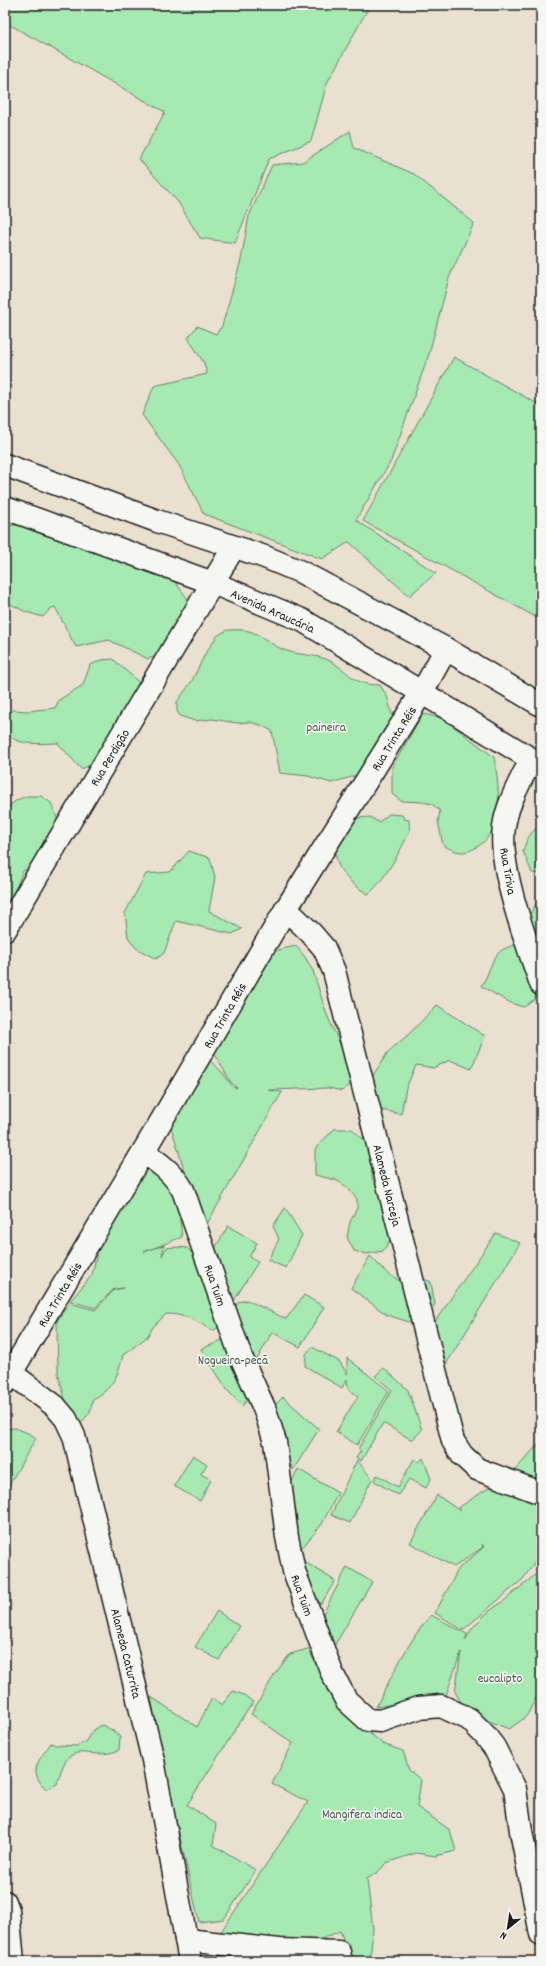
<svg xmlns="http://www.w3.org/2000/svg" width="546" height="1966" font-family="Dekko,sans-serif">
<style>
.green{fill:#a7e9b3;stroke:#628268}
.lines{fill:none;stroke-linecap:round;stroke-linejoin:round}
.minor-casing{stroke:#1c1c1c;stroke-width:25}
.tertiary-casing{stroke:#1c1c1c;stroke-width:25}
.minor{stroke:#f6f6f2;stroke-width:22}
.tertiary{stroke:#f6f6f2;stroke-width:22}
.labels{text-anchor:middle;stroke-width:3;stroke-linejoin:round;paint-order:stroke}
.street-label{font-size:13px;fill:#1c1c1c;stroke:#f6f6f2}
.park-label{font-size:13px;fill:#465a49;stroke:#f6f6f2}
</style>
<rect width="100%" height="100%" fill="#eae0d0"/>
<filter id="ink" filterUnits="userSpaceOnUse"><feTurbulence type="fractalNoise" baseFrequency=".025" numOctaves="2"/><feDisplacementMap in="SourceGraphic" scale="8" xChannelSelector="R" yChannelSelector="G"/><feConvolveMatrix kernelMatrix="1 2 1 2 8 2 1 2 1" color-interpolation-filters="sRGB"/></filter>
<g filter="url(#ink)">
<g class="green">
<path d="M 5,5 L 370,5 L 327,83 L 311,141 L 269,159 L 235,243 L 200,238 L 178,202 L 139,159 L 165,112 L 5,22 Z"/>
<path d="M 350,131 L 354,148 L 414,174 L 474,223 L 449,278 L 429,354 L 391,461 L 356,520 L 436,573 L 409,596 L 349,542 L 322,559 L 204,514 L 179,465 L 142,415 L 154,386 L 207,374 L 204,363 L 188,338 L 197,326 L 216,334 L 222,326 L 241,260 L 249,216 L 272,165 L 303,162 Z"/>
<path d="M 454,357 L 541,406 L 541,620 L 363,521 Z"/>
<path d="M 18,525 L 59,527 L 145,564 L 176,583 L 187,598 L 191,609 L 170,651 L 148,659 L 109,640 L 76,647 C 68,634 63,621 55,607 L 50,609 L 43,617 L 26,612 L 5,601 L 5,526 Z"/>
<path d="M 227,630 C 235,630 244,629 252,632 C 264,637 274,647 287,651 C 302,656 318,654 332,662 C 352,674 353,685 380,685 L 387,696 L 393,718 L 363,768 L 355,776 L 331,783 L 308,776 L 280,773 L 272,731 L 261,725 L 249,722 L 237,723 L 212,719 L 195,721 L 180,716 L 177,711 L 177,702 L 192,681 L 205,654 L 217,636 Z"/>
<path d="M 113,659 L 144,687 L 104,760 L 81,769 L 58,743 C 42,743 13,748 5,729 C 4,726 5,720 5,716 L 13,710 L 28,711 L 55,708 L 59,700 L 83,685 L 90,665 L 102,660 Z"/>
<path d="M 423,714 L 443,718 L 494,757 C 499,785 506,832 475,848 C 463,855 455,852 443,845 L 438,821 L 440,811 L 432,804 L 423,802 L 401,801 L 392,794 L 392,767 Z"/>
<path d="M 27,796 L 41,796 L 51,803 L 58,820 L 56,832 L 44,860 L 23,871 L 5,913 L 5,809 L 17,800 Z"/>
<path d="M 389,814 L 402,815 L 404,819 L 409,820 C 409,824 410,829 409,832 C 402,849 382,884 368,894 C 347,882 327,862 340,837 C 344,830 352,824 357,818 L 370,817 L 379,822 Z"/>
<path d="M 541,825 L 541,874 L 532,873 L 523,851 C 527,838 530,832 541,825 Z"/>
<path d="M 189,851 L 210,858 L 215,877 L 209,911 L 242,929 L 232,934 L 176,921 L 164,953 L 156,959 L 136,948 L 128,937 L 125,913 L 146,874 L 170,872 Z"/>
<path d="M 538,900 L 541,902 L 540,990 L 535,999 L 524,1007 C 508,1004 496,994 481,986 C 489,976 491,957 502,950 C 507,947 514,945 520,943 L 526,921 Z"/>
<path d="M 296,946 L 305,957 L 313,971 L 327,1015 L 351,1069 L 353,1079 L 351,1084 L 342,1091 L 329,1088 L 268,1090 L 282,1092 L 203,1231 L 169,1120 L 206,1057 L 222,1072 L 233,1087 L 237,1088 L 230,1081 L 211,1047 L 273,951 Z"/>
<path d="M 437,1005 L 485,1036 L 471,1069 L 450,1060 L 433,1068 L 416,1065 L 406,1088 L 401,1114 L 381,1110 L 372,1077 L 388,1052 L 409,1034 Z"/>
<path d="M 334,1129 L 352,1129 L 371,1146 L 372,1178 L 397,1229 L 383,1251 L 367,1254 L 354,1251 L 347,1237 L 350,1222 L 357,1208 L 357,1199 L 347,1187 L 336,1180 L 315,1175 L 315,1149 Z"/>
<path d="M 152,1161 L 177,1195 L 182,1237 L 144,1252 L 164,1245 L 162,1256 L 166,1248 L 176,1247 L 187,1248 L 201,1262 L 219,1327 L 212,1331 C 198,1321 184,1314 166,1314 L 153,1327 L 147,1337 L 123,1355 C 119,1374 112,1390 93,1399 L 90,1412 L 74,1432 L 58,1373 L 57,1321 L 69,1303 L 95,1310 L 114,1290 L 124,1288 L 114,1289 L 95,1308 L 70,1301 L 92,1275 L 107,1207 Z"/>
<path d="M 285,1208 L 302,1235 L 286,1268 L 268,1260 L 279,1239 L 273,1226 Z"/>
<path d="M 228,1226 L 257,1243 L 249,1257 L 258,1262 L 233,1302 L 211,1255 Z"/>
<path d="M 496,1233 L 520,1243 L 442,1371 L 434,1323 Z"/>
<path d="M 370,1256 L 388,1274 L 401,1281 L 414,1275 L 431,1282 L 435,1305 L 415,1324 L 387,1315 L 351,1288 Z"/>
<path d="M 304,1295 L 324,1307 L 300,1347 L 272,1332 L 254,1365 L 263,1381 L 242,1406 L 228,1391 L 201,1349 C 211,1345 230,1339 233,1328 C 235,1318 233,1311 238,1302 L 247,1300 L 286,1319 Z"/>
<path d="M 312,1347 L 340,1362 L 347,1374 L 347,1358 L 389,1391 L 357,1445 L 336,1432 L 358,1396 L 348,1389 L 347,1379 L 342,1388 L 305,1366 L 306,1354 Z"/>
<path d="M 384,1368 L 408,1390 L 422,1430 L 412,1440 L 383,1423 L 361,1461 L 356,1458 L 361,1451 L 358,1449 L 392,1390 L 375,1376 Z"/>
<path d="M 283,1397 L 319,1429 L 293,1470 L 267,1413 Z"/>
<path d="M 15,1428 L 30,1434 L 36,1438 L 5,1492 L 5,1429 Z"/>
<path d="M 541,1441 L 541,1490 L 509,1477 Z"/>
<path d="M 193,1455 L 207,1464 L 201,1474 L 211,1480 L 200,1501 L 174,1486 Z"/>
<path d="M 423,1458 L 431,1479 L 426,1488 L 409,1479 L 398,1495 L 374,1481 L 377,1475 L 398,1487 L 414,1459 L 419,1462 Z"/>
<path d="M 357,1460 L 372,1479 L 350,1523 L 331,1515 Z"/>
<path d="M 298,1469 L 338,1493 L 322,1524 L 295,1556 L 287,1491 Z"/>
<path d="M 496,1483 L 541,1496 L 541,1553 L 523,1579 L 463,1630 L 435,1613 L 459,1568 L 484,1547 L 482,1544 L 483,1547 L 454,1567 L 410,1543 L 437,1495 L 460,1511 L 458,1508 Z"/>
<path d="M 299,1558 L 335,1581 L 321,1604 L 299,1579 Z"/>
<path d="M 347,1567 L 372,1582 L 333,1648 L 323,1614 Z"/>
<path d="M 541,1570 L 541,1701 L 536,1698 L 526,1717 L 509,1729 L 467,1712 L 455,1692 L 461,1652 L 446,1695 L 376,1707 C 392,1676 408,1641 431,1615 L 467,1634 L 465,1641 L 472,1628 L 488,1612 L 505,1600 Z"/>
<path d="M 217,1611 L 239,1626 L 219,1660 L 195,1647 Z"/>
<path d="M 308,1649 L 323,1676 L 367,1731 L 383,1744 L 403,1751 L 409,1770 L 421,1780 L 417,1807 L 450,1830 L 456,1851 L 435,1856 L 416,1853 L 386,1863 L 378,1872 L 367,1879 L 373,1929 L 370,1960 L 350,1956 L 340,1931 L 307,1945 L 218,1936 L 308,1802 L 272,1784 L 293,1743 L 251,1714 L 275,1674 L 290,1654 Z"/>
<path d="M 233,1691 L 244,1695 L 253,1702 L 187,1805 L 216,1824 L 213,1845 L 256,1870 L 224,1919 L 199,1922 L 162,1758 L 151,1697 L 197,1727 L 212,1698 L 222,1705 Z"/>
<path d="M 102,1725 L 112,1730 L 120,1737 L 119,1750 C 86,1764 70,1732 57,1784 L 47,1790 C 27,1771 38,1762 51,1743 L 55,1745 L 77,1746 L 86,1741 L 92,1731 Z"/>
</g>
<g class="lines">
<g class="minor-casing">
<g id="minor">
<path d="M 531,759 C 521,781 507,803 504,827 C 498,869 527,943 541,984"/>
<path d="M 286,909 L 311,933 L 324,948 L 334,971 L 453,1441 L 462,1455 L 477,1469 L 541,1493"/>
<path d="M 5,930 L 234,547"/>
<path d="M 143,1152 C 160,1163 173,1173 183,1190 L 241,1357 L 265,1410 L 275,1442 L 287,1537 L 294,1571 L 332,1673 L 346,1700 L 368,1720 L 380,1721 L 418,1708 L 441,1706 L 469,1719 L 484,1734 L 494,1747 L 515,1789 L 521,1831 L 541,1934"/>
<path d="M 11,1373 L 55,1406 L 66,1419 L 74,1436 L 153,1760 L 190,1961"/>
<path d="M 5,1383 L 143,1152 L 286,909 L 422,692 L 446,649"/>
<path d="M 5,1902 L 8,1910 L 13,1961"/>
<path d="M 186,1940 L 280,1950 L 339,1952 L 341,1961"/>
</g>
</g>
<g class="tertiary-casing">
<g id="tertiary">
<path d="M 5,465 L 157,521 L 265,557 L 301,572 L 446,649 L 541,705"/>
<path d="M 5,508 L 213,583 L 302,620 L 541,765"/>
</g>
</g>
<use href="#minor" class="minor"/>
<use href="#tertiary" class="tertiary"/>
</g>
</g>
<g class="labels">
<g class="street-label">
<text transform="translate(273 610) rotate(24)" y="5">Avenida Araucária</text>
<text transform="translate(393 738) rotate(-58)" y="5">Rua Trinta Réis</text>
<text transform="translate(109 757) rotate(-59)" y="5">Rua Perdigão</text>
<text transform="translate(509 871) rotate(80)" y="5">Rua Tiriva</text>
<text transform="translate(224 1015) rotate(-60)" y="5">Rua Trinta Réis</text>
<text transform="translate(388 1185) rotate(76)" y="5">Alameda Narceja</text>
<text transform="translate(216 1285) rotate(71)" y="5">Rua Tuim</text>
<text transform="translate(59 1294) rotate(-59)" y="5">Rua Trinta Réis</text>
<text transform="translate(303 1595) rotate(70)" y="5">Rua Tuim</text>
<text transform="translate(127 1653) rotate(76)" y="5">Alameda Caturrita</text>
</g>
<g class="park-label">
<text x="326" y="731">paineira</text>
<text x="233" y="1364">Nogueira-pecã</text>
<text x="500" y="1682">eucalipto</text>
<text x="362" y="1818">Mangifera indica</text>
</g>
</g>
<rect width="546" height="1966" fill="none" stroke="#f6f6f2" stroke-width="20"/>
<rect x="10" y="10" width="526" height="1946" fill="none" stroke="#1c1c1c" stroke-width="1.5" filter="url(#ink)"/>
<g transform="translate(508 1928) rotate(210)" stroke="#f6f6f2" stroke-width="3" paint-order="stroke">
<path d="M0-3L7 15L0 10L-7 15Z" fill="#1c1c1c"/>
<text y="-6" font-size="11" font-weight="bold" text-anchor="middle" fill="#1c1c1c">N</text>
</g>
</svg>
